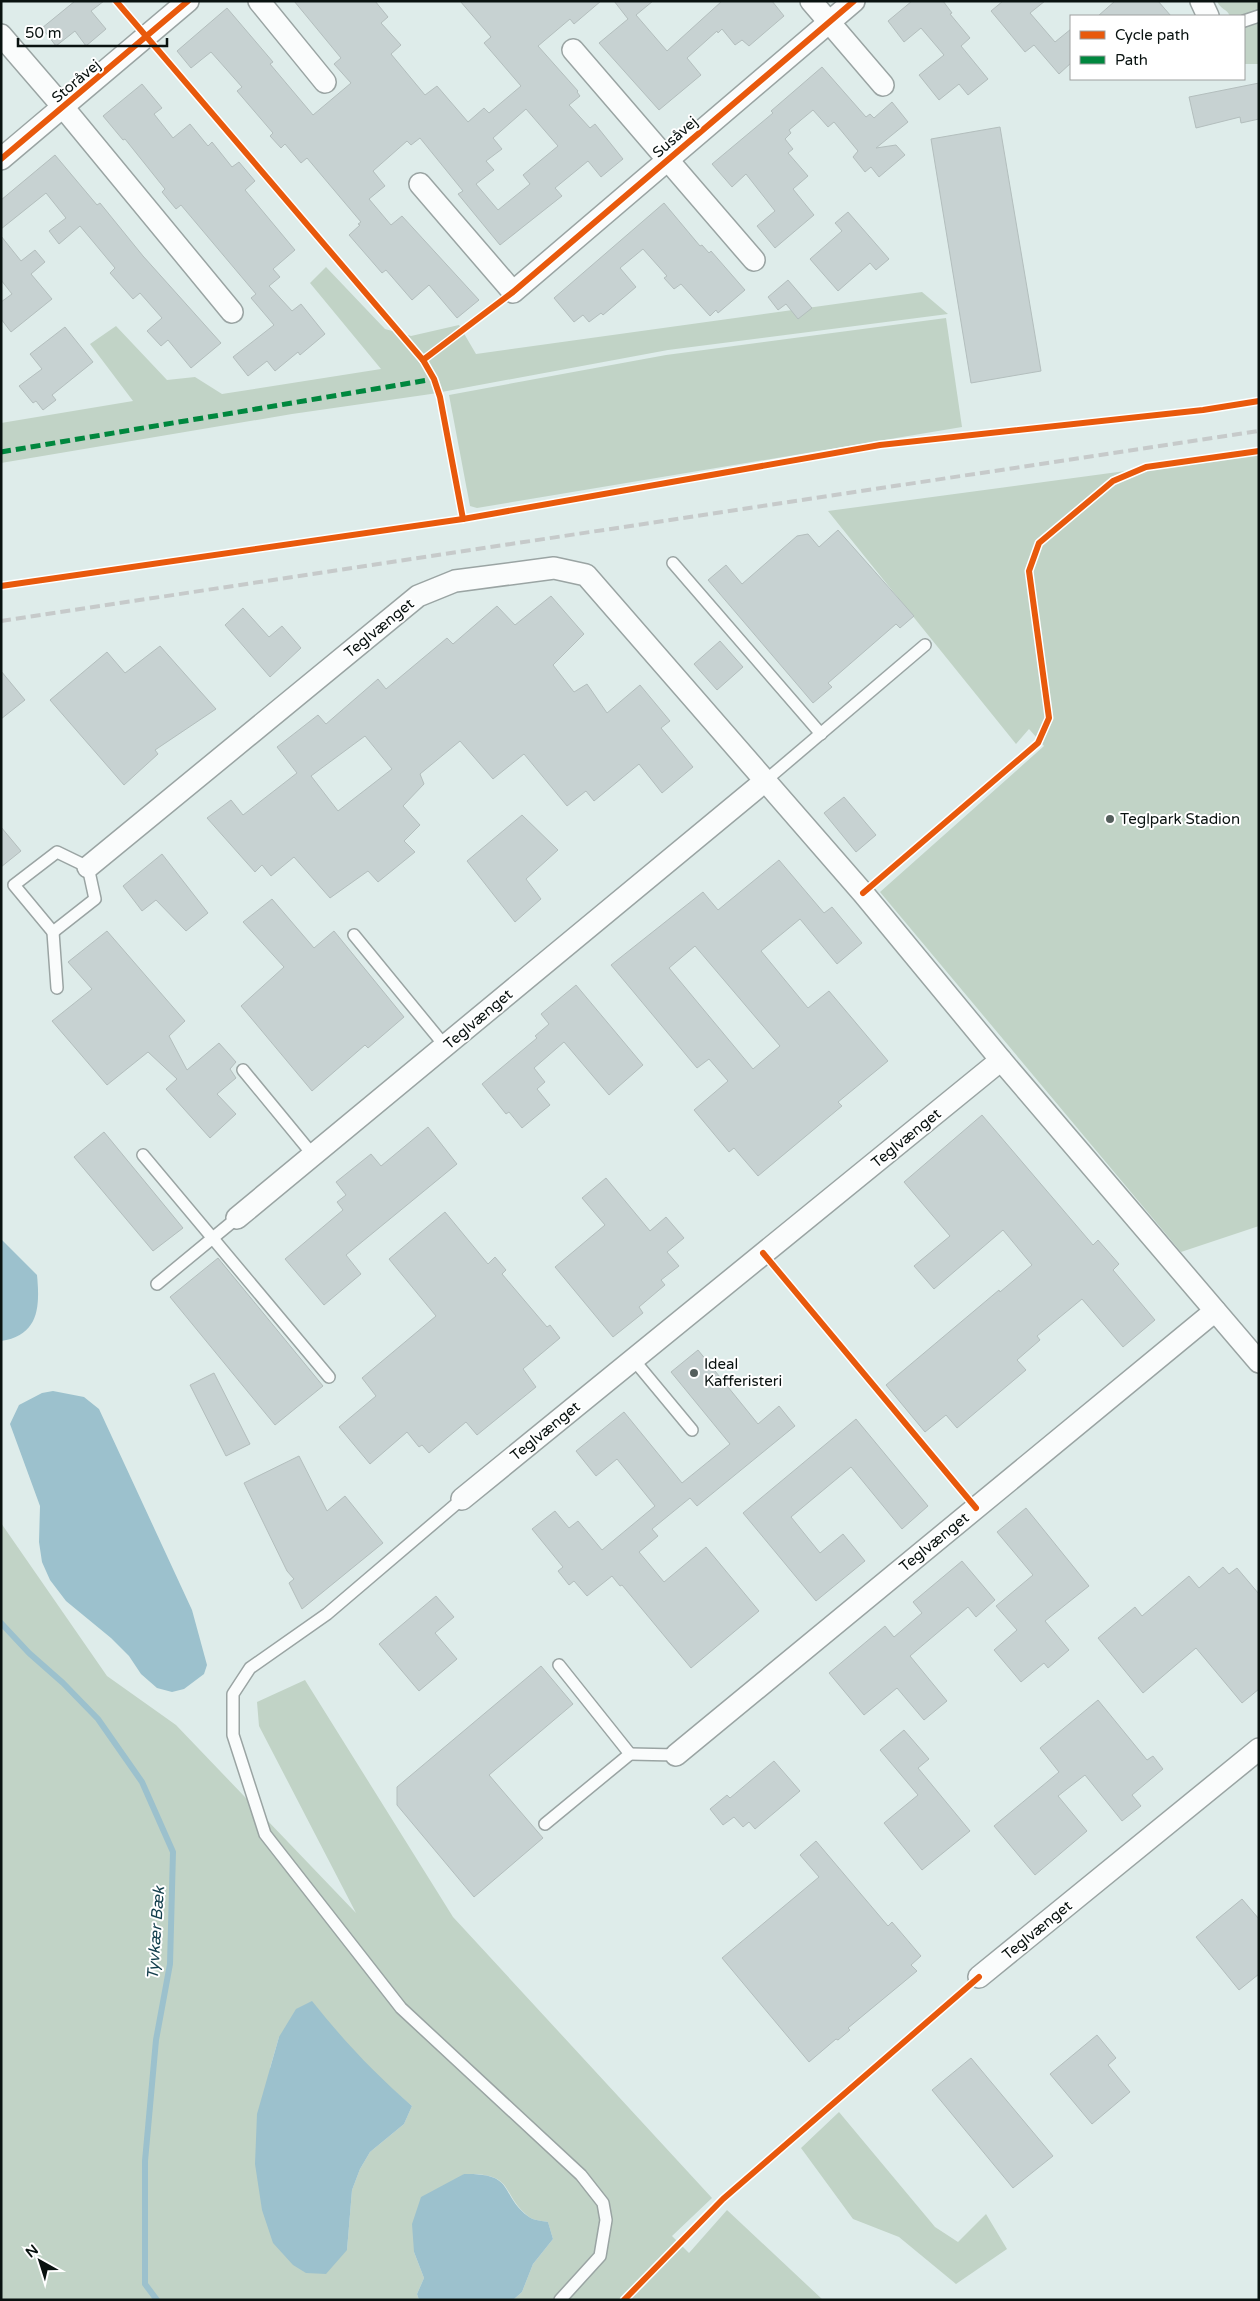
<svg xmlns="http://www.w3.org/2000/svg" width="1260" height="2301" font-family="'Varela Round',sans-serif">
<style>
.green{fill:#c1d3c6;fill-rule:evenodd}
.water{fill:#9cc1cd}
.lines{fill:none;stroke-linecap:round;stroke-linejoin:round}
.stream{stroke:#9cc1cd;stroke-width:6}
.building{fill:#c7d2d2;stroke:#b3bebd;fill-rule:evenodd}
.lane-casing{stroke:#9aa4a3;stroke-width:14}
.street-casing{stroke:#9aa4a3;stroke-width:24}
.lane{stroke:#fafcfc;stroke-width:11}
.street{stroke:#fafcfc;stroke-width:21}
.rail{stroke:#c6caca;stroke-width:4;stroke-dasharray:10 5;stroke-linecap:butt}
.quiet{stroke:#00873e;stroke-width:5;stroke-dasharray:10 5;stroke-linecap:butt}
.cycleway-casing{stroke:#fff;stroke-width:9}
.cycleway{stroke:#e8590c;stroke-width:6}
.poi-dot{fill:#545e5c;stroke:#fff;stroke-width:2}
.labels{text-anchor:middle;stroke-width:4;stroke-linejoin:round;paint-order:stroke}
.street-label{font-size:15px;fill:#091210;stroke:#fff}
.poi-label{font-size:15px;fill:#091210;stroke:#fff;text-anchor:start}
.water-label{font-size:16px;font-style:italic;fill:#143f4d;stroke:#fff}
</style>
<rect width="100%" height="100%" fill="#deecea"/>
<g class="green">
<path d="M 1217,1 L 1259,1 L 1259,64 L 1244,64 L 1244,16 L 1230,16 C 1227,9 1220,9 1217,1 Z"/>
<path d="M 326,267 L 385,329 L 411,336 L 459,325 L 476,354 L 922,292 L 948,314 L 668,350 L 431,394 L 292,414 L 1,463 L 1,423 L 133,401 L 90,344 L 116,326 L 167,380 L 195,377 L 222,394 L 381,369 L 310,283 Z"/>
<path d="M 946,318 L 962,427 L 477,508 L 470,506 L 449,395 L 666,355 Z"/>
<path d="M 1259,453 L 1259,1226 L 1181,1252 L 880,892 L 1044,746 L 1029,729 L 1016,744 L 828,511 Z"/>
<path d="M 1,1523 L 107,1676 L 176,1725 L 356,1913 L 259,1726 L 257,1702 L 305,1680 L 453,1917 L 712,2198 L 672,2236 L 689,2253 L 727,2210 L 823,2300 L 513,2300 L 522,2292 L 533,2264 L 553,2239 L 548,2222 C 542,2221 533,2220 529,2217 C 499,2193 517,2173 464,2174 L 414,2252 L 424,2278 L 417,2294 L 419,2300 L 1,2300 ZM 279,2037 L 342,2039 L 371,2071 L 412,2106 L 404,2124 L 370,2152 L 360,2169 L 352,2190 L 347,2250 L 270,2068 Z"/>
<path d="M 839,2112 L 935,2227 L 958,2242 L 986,2214 L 1007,2249 L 956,2284 L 899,2237 L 853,2219 L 801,2148 Z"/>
</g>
<g class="water">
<path d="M 1,1239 L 37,1275 C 40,1307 39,1335 1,1341 Z"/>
<path d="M 53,1391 L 84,1397 L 99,1409 L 192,1610 L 207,1665 L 204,1674 L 184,1689 L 172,1692 L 157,1688 L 141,1674 L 129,1656 L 111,1638 L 66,1601 L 50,1580 L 42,1562 L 39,1542 L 40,1506 L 10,1424 L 19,1405 L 42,1393 Z"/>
<path d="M 312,2001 C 344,2041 373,2072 412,2106 L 404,2124 L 370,2152 L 360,2169 L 352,2190 L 347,2250 L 326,2274 L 306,2273 L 293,2265 L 273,2243 L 262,2210 L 255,2164 L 257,2114 L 279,2037 L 296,2009 Z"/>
<path d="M 464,2174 C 517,2173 498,2194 529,2217 C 533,2220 542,2221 548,2222 L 553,2239 L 533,2264 L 522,2292 L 513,2300 L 419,2300 L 417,2294 L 424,2278 L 414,2252 L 412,2224 L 421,2197 Z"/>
</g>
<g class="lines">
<path class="stream" d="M 1,1623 L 29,1653 L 63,1683 L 98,1719 L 142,1782 L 173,1852 L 170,1964 L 156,2040 L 145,2161 L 145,2284 L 157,2300"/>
</g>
<g class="building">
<path d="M 75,1 L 104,1 L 91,11 L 106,29 L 86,46 L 75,31 L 56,46 L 42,28 Z"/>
<path d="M 294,1 L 375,1 L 388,17 L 381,23 L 401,45 L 391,54 L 425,95 L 437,86 L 468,122 L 484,108 L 489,113 L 521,86 L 484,43 L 491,37 L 460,1 L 601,1 L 574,24 L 570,19 L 538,46 L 578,91 L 577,92 L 580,96 L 569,105 L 590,128 L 595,124 L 623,159 L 601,177 L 588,161 L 555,188 L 562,196 L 500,245 L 458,194 L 463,191 L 420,138 L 411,145 L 407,141 L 373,171 L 385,186 L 369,199 L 391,225 L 402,216 L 479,300 L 457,318 L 429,285 L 412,300 L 386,270 L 382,273 L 349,235 L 360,225 L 358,224 L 361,222 L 307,158 L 301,163 L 285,144 L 281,148 L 270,136 L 273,133 L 237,91 L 242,87 L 211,52 L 191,68 L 177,51 L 227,8 L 273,62 L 270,64 L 313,115 L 351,83 L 334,64 L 341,58 ZM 526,109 L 558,146 L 523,175 L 530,184 L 498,210 L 476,184 L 494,170 L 486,161 L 502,149 L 493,138 Z"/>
<path d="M 614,1 L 653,1 L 636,15 L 667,51 L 722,1 L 772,1 L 784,16 L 749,46 L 742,40 L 735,45 L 722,29 L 718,33 L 717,31 L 687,58 L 701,75 L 659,110 L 599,43 L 628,19 Z"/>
<path d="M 912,1 L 943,1 L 952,13 L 950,14 L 970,38 L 961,46 L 988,79 L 968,95 L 959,84 L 939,100 L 919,75 L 944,55 L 921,28 L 904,42 L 888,21 Z"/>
<path d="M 1003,1 L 1045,1 L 1030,13 L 1055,42 L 1071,29 L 1071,63 L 1059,74 L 1034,45 L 1025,52 L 991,11 Z"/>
<path d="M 1115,1 L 1158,1 L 1171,16 L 1098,16 Z"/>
<path d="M 822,67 L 866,117 L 870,114 L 874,118 L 892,102 L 908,122 L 876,148 L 896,145 L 905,155 L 879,177 L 871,167 L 865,172 L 853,157 L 858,151 L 834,122 L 828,127 L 813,110 L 789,130 L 791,133 L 785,139 L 793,149 L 788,153 L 808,176 L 793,189 L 814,215 L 775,248 L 757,226 L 775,211 L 746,174 L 732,187 L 712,164 L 773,113 L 771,111 Z"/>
<path d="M 1259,83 L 1259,119 L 1241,123 L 1240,117 L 1196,128 L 1189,97 Z"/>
<path d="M 142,84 L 162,108 L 154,114 L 173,138 L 190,124 L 208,146 L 212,142 L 232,167 L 239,162 L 255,181 L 245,190 L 295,250 L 273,269 L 280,277 L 269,286 L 292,311 L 301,304 L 325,334 L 300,355 L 298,352 L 275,371 L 267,361 L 248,376 L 233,357 L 274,325 L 251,298 L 256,294 L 181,205 L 176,209 L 162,192 L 165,189 L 125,139 L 123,140 L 103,116 Z"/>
<path d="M 1000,127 L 1041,371 L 971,383 L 931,139 Z"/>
<path d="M 55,155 L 97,205 L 100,203 L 143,256 L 221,343 L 191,368 L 168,340 L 161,346 L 147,331 L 162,318 L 140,293 L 133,299 L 110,273 L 115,268 L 80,226 L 59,244 L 49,231 L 66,218 L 46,193 L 1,229 L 1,200 Z"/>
<path d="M 664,203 L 700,246 L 702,245 L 709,253 L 711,251 L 745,290 L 718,313 L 716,310 L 710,316 L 681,284 L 674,289 L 664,278 L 667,276 L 643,249 L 620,268 L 636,287 L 603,315 L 601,313 L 589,322 L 583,315 L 574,322 L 554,298 Z"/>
<path d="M 848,212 L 889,259 L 876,270 L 870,263 L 838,291 L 810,259 L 842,231 L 835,223 Z"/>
<path d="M 1,236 L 21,261 L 35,250 L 45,262 L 31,274 L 52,299 L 11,332 L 1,319 L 1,302 L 12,294 L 1,280 Z"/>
<path d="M 788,280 L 812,308 L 798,319 L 786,304 L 778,310 L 768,297 Z"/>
<path d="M 65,327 L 93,362 L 52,395 L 56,400 L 43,410 L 36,401 L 33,403 L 19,386 L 42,369 L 30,354 Z"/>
<path d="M 838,530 L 914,616 L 900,628 L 896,624 L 828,683 L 832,687 L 813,703 L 708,580 L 726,565 L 742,584 L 797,536 L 808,534 L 819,547 Z"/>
<path d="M 551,596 L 584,634 L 553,665 L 574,692 L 587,684 L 607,713 L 640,685 L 670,721 L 661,728 L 693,767 L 662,793 L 639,764 L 594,801 L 586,791 L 567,806 L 524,754 L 493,779 L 460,741 L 420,774 L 424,784 L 403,806 L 420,825 L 404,841 L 415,852 L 378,882 L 368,871 L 330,898 L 294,857 L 271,876 L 262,865 L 255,872 L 207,818 L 231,800 L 243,815 L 297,773 L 277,747 L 318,715 L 326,724 L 378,679 L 386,689 L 447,638 L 453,644 L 497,606 L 515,625 ZM 365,736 L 392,769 L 338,811 L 311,776 Z"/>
<path d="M 243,608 L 269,637 L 282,626 L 301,648 L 270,677 L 225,625 Z"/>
<path d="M 720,641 L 743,667 L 717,690 L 694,664 Z"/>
<path d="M 160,646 L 216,709 L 155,750 L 158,754 L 124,785 L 50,700 L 107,652 L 125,673 Z"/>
<path d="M 1,671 L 25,700 L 1,719 Z"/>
<path d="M 844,797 L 876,835 L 856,852 L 824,813 Z"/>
<path d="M 522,815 L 558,850 L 526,879 L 541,899 L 515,922 L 467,861 Z"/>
<path d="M 1,827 L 21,851 L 1,867 Z"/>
<path d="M 162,854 L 208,913 L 186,931 L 156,900 L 142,911 L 123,886 Z"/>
<path d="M 779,860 L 824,913 L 832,907 L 862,943 L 837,964 L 800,919 L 761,951 L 808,1008 L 829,991 L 888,1061 L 838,1102 L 842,1106 L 758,1176 L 734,1148 L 729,1152 L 694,1110 L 728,1081 L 709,1059 L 697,1068 L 611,965 L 703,892 L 718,910 ZM 695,946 L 780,1046 L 753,1069 L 669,968 Z"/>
<path d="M 272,899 L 314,948 L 334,931 L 404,1017 L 368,1048 L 365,1045 L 312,1091 L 241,1006 L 284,967 L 243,922 Z"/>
<path d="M 107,931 L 185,1021 L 169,1036 L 187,1070 L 219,1043 L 236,1062 L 230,1069 L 236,1078 L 217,1094 L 236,1114 L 210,1138 L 166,1089 L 177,1079 L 148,1052 L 107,1085 L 52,1021 L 92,989 L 68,962 Z"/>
<path d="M 576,985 L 643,1065 L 609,1095 L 564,1042 L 534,1068 L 545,1082 L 537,1089 L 550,1105 L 522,1128 L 509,1112 L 506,1114 L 482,1084 L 537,1038 L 535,1036 L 549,1024 L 541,1014 Z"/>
<path d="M 982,1115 L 1093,1245 L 1098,1240 L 1119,1264 L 1113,1270 L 1155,1320 L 1123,1347 L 1082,1299 L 1037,1336 L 1040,1340 L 1017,1360 L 1026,1370 L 957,1428 L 946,1415 L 925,1432 L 886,1385 L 999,1290 L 1000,1292 L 1032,1265 L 1003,1230 L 934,1289 L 914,1266 L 950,1236 L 904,1182 Z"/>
<path d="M 428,1127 L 457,1164 L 346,1255 L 361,1274 L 324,1305 L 285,1259 L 343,1210 L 337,1202 L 346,1195 L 336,1182 L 371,1154 L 381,1166 Z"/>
<path d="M 104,1132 L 183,1228 L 153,1251 L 74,1157 Z"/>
<path d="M 606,1178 L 650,1231 L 666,1217 L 684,1238 L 667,1252 L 679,1266 L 661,1280 L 665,1285 L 639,1307 L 643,1313 L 613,1337 L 555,1267 L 605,1225 L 582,1198 Z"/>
<path d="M 445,1212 L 488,1264 L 495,1257 L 506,1270 L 502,1274 L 547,1327 L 550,1325 L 560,1338 L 523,1369 L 536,1387 L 477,1435 L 466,1422 L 429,1453 L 422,1445 L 419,1447 L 407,1432 L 370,1464 L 339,1427 L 376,1396 L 362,1378 L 436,1316 L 389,1259 Z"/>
<path d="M 218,1258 L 323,1386 L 275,1425 L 170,1297 Z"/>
<path d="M 698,1350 L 758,1424 L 779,1406 L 795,1426 L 697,1506 L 690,1498 L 652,1529 L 658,1536 L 639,1552 L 664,1582 L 706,1547 L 759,1611 L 691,1668 L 622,1585 L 620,1586 L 612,1576 L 587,1596 L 574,1581 L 569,1585 L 558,1571 L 563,1567 L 532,1529 L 555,1511 L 569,1528 L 578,1521 L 602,1550 L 655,1506 L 617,1459 L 596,1476 L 576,1451 L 624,1412 L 682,1483 L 730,1444 L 671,1372 Z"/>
<path d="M 214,1373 L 250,1444 L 226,1456 L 190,1385 Z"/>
<path d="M 856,1419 L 928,1506 L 902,1529 L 851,1467 L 791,1517 L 820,1553 L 843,1534 L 865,1561 L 816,1601 L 743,1513 Z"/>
<path d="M 299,1456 L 327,1511 L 345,1496 L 383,1543 L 302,1609 L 289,1583 L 294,1579 L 287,1571 L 244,1483 Z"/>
<path d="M 1026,1508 L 1089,1586 L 1045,1621 L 1069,1650 L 1048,1668 L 1044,1663 L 1021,1682 L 994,1650 L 1017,1630 L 996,1606 L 1033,1575 L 997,1532 Z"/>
<path d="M 962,1561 L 995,1600 L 976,1617 L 968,1607 L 910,1656 L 947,1701 L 924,1720 L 897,1688 L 864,1715 L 829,1673 L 885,1626 L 894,1637 L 922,1613 L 913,1602 Z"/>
<path d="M 1223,1567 L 1229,1574 L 1237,1568 L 1259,1594 L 1259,1689 L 1242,1703 L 1196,1648 L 1143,1693 L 1098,1638 L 1135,1607 L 1142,1616 L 1189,1576 L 1199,1588 Z"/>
<path d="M 436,1596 L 454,1617 L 435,1633 L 457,1659 L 419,1691 L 379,1644 Z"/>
<path d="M 541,1666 L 573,1704 L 489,1775 L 543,1838 L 474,1897 L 397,1805 L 397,1787 Z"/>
<path d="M 1098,1700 L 1147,1760 L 1153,1756 L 1163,1769 L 1132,1795 L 1141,1806 L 1122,1821 L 1085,1775 L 1058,1796 L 1087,1831 L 1035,1875 L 994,1826 L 1059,1772 L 1040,1748 Z"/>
<path d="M 904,1730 L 929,1759 L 918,1768 L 970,1831 L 922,1870 L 884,1823 L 918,1795 L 880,1750 Z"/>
<path d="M 774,1761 L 800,1791 L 755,1829 L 749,1822 L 743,1827 L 734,1817 L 723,1825 L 710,1809 L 727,1795 L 730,1798 Z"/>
<path d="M 816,1841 L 888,1926 L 892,1922 L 921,1956 L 911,1965 L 917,1971 L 848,2028 L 850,2030 L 838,2040 L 836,2039 L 809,2062 L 722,1958 L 819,1877 L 800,1855 Z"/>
<path d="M 1242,1899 L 1259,1919 L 1259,1974 L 1239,1990 L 1196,1937 Z"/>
<path d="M 1097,2035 L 1116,2058 L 1108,2065 L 1130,2092 L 1092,2124 L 1050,2074 Z"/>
<path d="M 971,2058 L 1053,2156 L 1013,2188 L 932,2090 Z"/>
</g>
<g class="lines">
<g class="lane-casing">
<g id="lane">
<path d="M 1244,21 L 1259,16"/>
<path d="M 673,563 L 821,734"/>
<path d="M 765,781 L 925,645"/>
<path d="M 57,852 L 88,867 L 95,899 L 53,932 L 14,885 Z"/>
<path d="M 53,932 L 57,988"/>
<path d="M 354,935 L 445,1046"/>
<path d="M 243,1070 L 313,1155"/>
<path d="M 143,1155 L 329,1377"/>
<path d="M 157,1284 L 237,1218"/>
<path d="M 633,1359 L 692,1430"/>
<path d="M 462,1499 L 327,1614 L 250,1668 L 233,1694 L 233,1735 L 265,1834 L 401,2008 L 581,2175 L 603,2203 L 606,2220 L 600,2256 L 560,2300"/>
<path d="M 630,1754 L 676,1755"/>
<path d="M 545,1824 L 630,1754 L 559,1665"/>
</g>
</g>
<g class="street-casing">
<g id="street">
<path d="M 259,1 L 325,82"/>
<path d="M 811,1 L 883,85"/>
<path d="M 1201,1 L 1208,16"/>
<path d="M 1,35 L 63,107 L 232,312"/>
<path d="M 573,50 L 754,260"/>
<path d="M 1,159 L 188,1"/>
<path d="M 420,184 L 513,292 L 854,1"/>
<path d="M 88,867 L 418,596 L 455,581 L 554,568 L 586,575 L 863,893 L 1001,1060 L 1259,1362"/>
<path d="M 237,1218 L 765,781"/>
<path d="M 462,1499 L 1001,1060"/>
<path d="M 676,1755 L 1215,1311"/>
<path d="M 979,1977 L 1259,1749"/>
</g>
</g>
<use href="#lane" class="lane"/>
<use href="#street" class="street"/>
<path class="rail" d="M 1,621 L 1259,431"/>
<path class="quiet" d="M 1,452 L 434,379"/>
<g class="cycleway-casing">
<g id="cycleway">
<path d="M 116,1 L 423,360 L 513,292 L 854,1"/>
<path d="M 1,159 L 188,1"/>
<path d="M 423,360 L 434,379 L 440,397 L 463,519"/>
<path d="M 1,586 L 463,519 L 880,445 L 1203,410 L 1259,401"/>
<path d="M 863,893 L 1038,743 L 1049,718 L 1029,571 L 1039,543 L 1113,481 L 1146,467 L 1259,451"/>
<path d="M 763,1253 L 976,1508"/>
<path d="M 624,2300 L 723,2199 L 979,1977"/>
</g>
</g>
<use href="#cycleway" class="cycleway"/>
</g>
<g class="poi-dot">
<circle cx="1110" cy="819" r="5"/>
<circle cx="694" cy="1373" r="5"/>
</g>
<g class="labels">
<g class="street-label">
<text transform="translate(76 81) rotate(-40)" y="5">Storåvej</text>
<text transform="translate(675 137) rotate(-41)" y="5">Susåvej</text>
<text transform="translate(379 628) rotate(-39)" y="5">Teglvænget</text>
<text transform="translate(478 1019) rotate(-40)" y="5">Teglvænget</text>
<text transform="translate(906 1138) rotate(-39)" y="5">Teglvænget</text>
<text transform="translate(545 1431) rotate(-39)" y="5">Teglvænget</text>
<text transform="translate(934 1542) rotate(-39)" y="5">Teglvænget</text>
<text transform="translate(1037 1930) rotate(-39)" y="5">Teglvænget</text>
</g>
<g class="poi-label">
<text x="1120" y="824">Teglpark Stadion</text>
<text x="704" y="1369">Ideal<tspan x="704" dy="17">Kafferisteri</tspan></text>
</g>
<g class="water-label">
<text transform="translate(155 1933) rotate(-86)" y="6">Tyvkær Bæk</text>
</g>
</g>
<rect width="1260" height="2301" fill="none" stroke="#091210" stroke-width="5"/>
<rect x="1070" y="15" width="175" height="65" fill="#ffffff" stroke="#9da09f"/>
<rect x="1080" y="31" width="25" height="8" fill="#e8590c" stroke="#9da09f"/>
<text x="1115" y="40" font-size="15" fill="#091210">Cycle path</text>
<rect x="1080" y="56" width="25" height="8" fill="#00873e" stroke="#9da09f"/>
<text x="1115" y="65" font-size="15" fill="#091210">Path</text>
<g transform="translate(40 2261) rotate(321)" stroke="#ffffff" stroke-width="4" paint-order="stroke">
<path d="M0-4L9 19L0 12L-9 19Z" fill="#091210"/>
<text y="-8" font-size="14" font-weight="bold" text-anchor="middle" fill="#091210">N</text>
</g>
<path d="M18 38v8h149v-8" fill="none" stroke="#091210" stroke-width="2.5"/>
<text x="25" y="38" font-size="15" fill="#091210" stroke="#ffffff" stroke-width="4" paint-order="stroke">50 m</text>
</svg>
